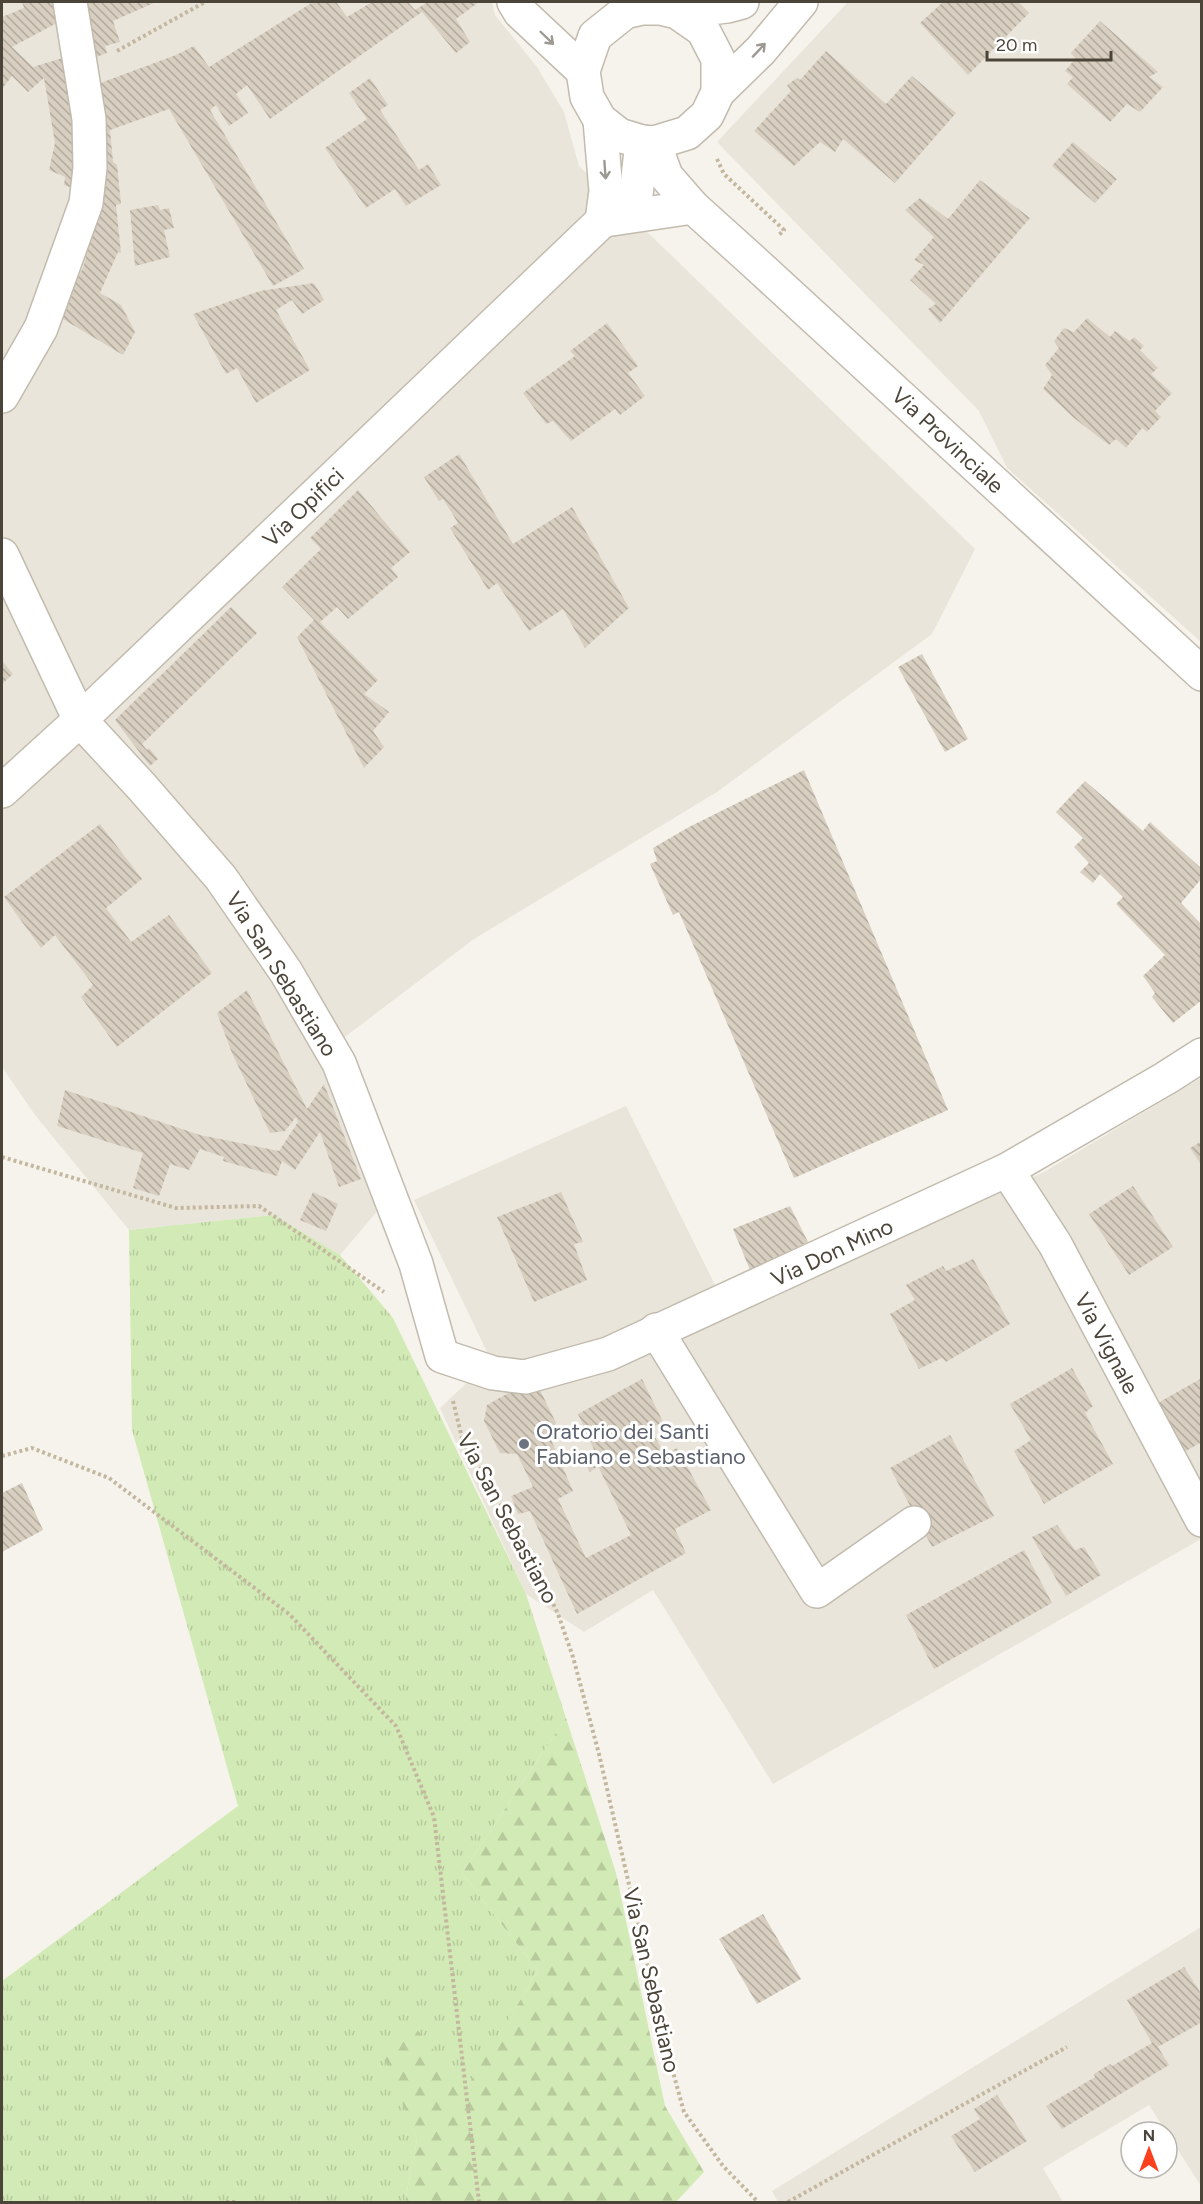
<svg xmlns="http://www.w3.org/2000/svg" width="1203" height="2204" font-family="Figtree,sans-serif">
<style>
.residential{fill:#eae5da}
.grass{fill:url(#grass-tufts)}
.forest{fill:url(#forest-firs)}
.building{fill:url(#building-back-hatch)}
.lines{fill:none;stroke-linecap:round;stroke-linejoin:round}
.minor-casing{stroke:#c2bbae;stroke-width:36}
.path{stroke:#c4b79f;stroke-width:4;stroke-dasharray:3 3;stroke-linecap:butt}
.minor{stroke:#fff;stroke-width:33}
.oneway{stroke:#9c9892}
.worship-dot{fill:#6b7280;stroke:#fff;stroke-width:2}
.labels{text-anchor:middle;stroke-width:6;stroke-linejoin:round;paint-order:stroke}
.street-label{font-size:22px;fill:#4b4439;stroke:#fff}
.worship-label{font-size:22px;fill:#5b616d;stroke:#fff;text-anchor:start}
</style>
<defs>
<pattern id="grass-tufts" width="24" height="20" patternUnits="userSpaceOnUse" patternTransform="scale(1.5)"><rect width="24" height="20" fill="#d2eab5"/><path d="M3 7l-1-3M5 7V3M7 7l1-3M15 17l-1-3M17 17v-4M19 17l1-3" fill="none" stroke="#b6ca9c"/></pattern>
<pattern id="forest-firs" width="22" height="20" patternUnits="userSpaceOnUse" patternTransform="scale(1.5)"><rect width="22" height="20" fill="#d2eab5"/><path d="M5 1l3.5 6h-7zM16 11l3.5 6h-7z" fill="#b6ca9c"/></pattern>
<pattern id="building-back-hatch" width="6" height="6" patternUnits="userSpaceOnUse" patternTransform="scale(1.5)"><rect width="6" height="6" fill="#d8cfc1"/><path d="M-1 5l2 2M0 0l6 6M5-1l2 2" fill="none" stroke="#b1aa9e"/></pattern>
</defs>
<rect width="100%" height="100%" fill="#f6f3ec"/>
<g class="residential">
<path d="M 2,2 L 492,2 L 495,15 L 537,67 L 564,112 L 579,166 L 975,549 L 932,634 L 717,792 L 474,939 L 321,1055 L 380,1208 L 340,1255 L 274,1215 L 129,1230 L 35,1115 L 2,1067 Z"/>
<path d="M 848,2 L 1201,2 L 1201,642 L 1007,468 L 979,411 L 717,142 Z"/>
<path d="M 1201,1078 L 1201,1539 L 773,1784 L 653,1590 L 584,1632 L 526,1594 L 440,1408 L 491,1360 L 414,1200 L 626,1106 L 731,1317 L 1044,1172 Z"/>
<path d="M 1201,1927 L 1201,2186 L 1149,2105 L 1043,2168 L 1063,2202 L 778,2202 L 772,2191 Z"/>
</g>
<path class="grass" d="M 274,1215 L 340,1255 L 393,1318 L 526,1594 L 566,1718 L 462,1873 L 538,1971 L 466,2090 L 415,2028 L 383,2052 L 417,2140 L 405,2202 L 2,2202 L 2,1981 L 238,1806 L 132,1430 L 129,1230 Z"/>
<path class="forest" d="M 566,1718 L 616,1873 L 665,2106 L 704,2172 L 676,2202 L 405,2202 L 417,2140 L 382,2052 L 415,2027 L 466,2089 L 538,1971 L 462,1873 Z"/>
<g class="building">
<path d="M 22,2 L 61,2 L 66,18 L 12,47 L 33,67 L 69,56 L 81,152 L 72,188 L 64,185 L 65,177 L 49,170 L 55,143 L 44,78 L 28,92 L 12,76 L 2,89 L 2,17 L 24,8 Z"/>
<path d="M 80,2 L 156,2 L 113,21 L 120,42 L 105,46 L 107,53 L 91,59 Z"/>
<path d="M 313,2 L 336,2 L 347,17 L 372,2 L 408,2 L 415,10 L 428,2 L 479,2 L 456,19 L 470,42 L 456,53 L 422,12 L 270,119 L 247,85 L 236,94 L 248,113 L 229,126 L 216,105 L 210,110 L 304,269 L 273,286 L 169,109 L 110,130 L 113,162 L 117,165 L 121,204 L 116,205 L 121,253 L 118,252 L 100,293 L 121,305 L 135,332 L 123,355 L 58,316 L 83,268 L 91,237 L 95,85 L 176,55 L 194,46 L 209,67 Z"/>
<path d="M 943,2 L 1018,2 L 1029,13 L 968,75 L 920,23 Z"/>
<path d="M 1100,21 L 1158,72 L 1149,77 L 1163,87 L 1140,112 L 1127,104 L 1110,122 L 1067,84 L 1073,77 L 1065,71 L 1076,58 L 1071,53 Z"/>
<path d="M 826,51 L 886,104 L 912,76 L 956,113 L 895,183 L 843,139 L 835,152 L 820,142 L 794,166 L 754,131 L 791,91 L 787,85 L 797,78 L 800,80 Z"/>
<path d="M 370,78 L 388,105 L 380,110 L 419,170 L 428,164 L 441,185 L 406,206 L 395,189 L 366,208 L 325,148 L 367,119 L 349,93 Z"/>
<path d="M 1073,142 L 1117,179 L 1095,203 L 1052,166 Z"/>
<path d="M 980,180 L 1030,218 L 940,323 L 928,309 L 936,304 L 910,280 L 924,265 L 914,260 L 934,237 L 905,210 L 920,198 L 948,219 Z"/>
<path d="M 158,205 L 160,210 L 169,208 L 174,228 L 164,230 L 170,257 L 135,266 L 130,210 Z"/>
<path d="M 314,283 L 324,300 L 302,314 L 292,300 L 276,310 L 310,370 L 256,403 L 237,368 L 226,374 L 193,314 L 260,291 Z"/>
<path d="M 1087,318 L 1110,337 L 1115,331 L 1130,341 L 1134,337 L 1144,346 L 1140,350 L 1158,368 L 1151,374 L 1172,393 L 1155,411 L 1161,417 L 1147,432 L 1142,428 L 1126,448 L 1116,439 L 1109,445 L 1074,418 L 1043,389 L 1052,375 L 1045,365 L 1059,348 L 1054,341 L 1064,328 L 1074,332 Z"/>
<path d="M 607,323 L 638,366 L 628,373 L 645,396 L 620,415 L 615,409 L 571,441 L 553,421 L 546,424 L 523,393 L 575,356 L 570,351 Z"/>
<path d="M 459,454 L 513,544 L 572,507 L 629,608 L 585,648 L 563,609 L 529,631 L 497,583 L 488,590 L 450,528 L 458,523 L 443,499 L 439,501 L 424,477 Z"/>
<path d="M 358,490 L 410,552 L 391,568 L 398,577 L 348,619 L 337,607 L 320,622 L 378,680 L 364,694 L 389,712 L 373,731 L 384,747 L 364,768 L 297,637 L 314,620 L 282,587 L 321,549 L 310,538 Z"/>
<path d="M 231,607 L 257,633 L 142,744 L 147,750 L 149,748 L 158,759 L 150,766 L 115,720 Z"/>
<path d="M 922,654 L 968,739 L 945,752 L 898,667 Z"/>
<path d="M 2,661 L 13,674 L 2,684 Z"/>
<path d="M 804,770 L 948,1110 L 794,1178 L 679,912 L 673,915 L 650,864 L 657,861 L 653,848 L 689,827 Z"/>
<path d="M 1085,781 L 1143,831 L 1150,822 L 1202,869 L 1202,878 L 1181,903 L 1202,925 L 1202,1000 L 1173,1023 L 1152,997 L 1155,993 L 1143,976 L 1165,955 L 1116,904 L 1123,897 L 1100,874 L 1093,883 L 1080,872 L 1089,863 L 1074,847 L 1083,838 L 1056,812 Z"/>
<path d="M 100,824 L 142,879 L 106,908 L 131,942 L 169,915 L 212,973 L 117,1047 L 81,997 L 93,985 L 55,935 L 41,948 L 4,897 Z"/>
<path d="M 247,990 L 307,1109 L 324,1084 L 361,1179 L 339,1187 L 320,1132 L 295,1170 L 282,1161 L 277,1176 L 223,1161 L 224,1157 L 200,1149 L 189,1170 L 170,1164 L 159,1196 L 133,1188 L 143,1153 L 57,1126 L 65,1090 L 200,1135 L 279,1151 L 298,1122 L 296,1117 L 285,1131 L 270,1133 L 232,1053 L 217,1013 Z"/>
<path d="M 1202,1141 L 1202,1166 L 1190,1148 Z"/>
<path d="M 1133,1186 L 1173,1247 L 1129,1275 L 1089,1214 Z"/>
<path d="M 313,1192 L 338,1204 L 326,1231 L 300,1220 Z"/>
<path d="M 561,1192 L 583,1242 L 574,1244 L 587,1280 L 534,1302 L 497,1217 Z"/>
<path d="M 790,1206 L 808,1242 L 750,1270 L 733,1229 Z"/>
<path d="M 973,1259 L 1010,1324 L 946,1362 L 942,1358 L 919,1369 L 890,1314 L 915,1300 L 906,1285 L 943,1266 L 946,1271 Z"/>
<path d="M 1072,1368 L 1093,1406 L 1085,1413 L 1113,1464 L 1044,1504 L 1014,1451 L 1031,1440 L 1010,1404 Z"/>
<path d="M 1202,1378 L 1202,1442 L 1184,1452 L 1156,1404 Z"/>
<path d="M 642,1379 L 663,1422 L 650,1429 L 665,1454 L 677,1448 L 711,1510 L 675,1529 L 686,1553 L 577,1614 L 530,1511 L 518,1514 L 511,1496 L 533,1487 L 517,1454 L 500,1453 L 484,1421 L 487,1405 L 524,1384 L 540,1390 L 556,1423 L 549,1435 L 573,1491 L 558,1499 L 586,1558 L 631,1535 L 598,1466 L 590,1472 L 582,1458 L 595,1452 L 578,1414 Z"/>
<path d="M 950,1435 L 994,1516 L 932,1547 L 890,1468 Z"/>
<path d="M 22,1483 L 43,1530 L 2,1552 L 2,1493 Z"/>
<path d="M 1057,1525 L 1075,1550 L 1084,1547 L 1101,1575 L 1066,1596 L 1032,1537 Z"/>
<path d="M 1024,1550 L 1052,1603 L 934,1669 L 906,1615 Z"/>
<path d="M 763,1914 L 801,1979 L 757,2004 L 719,1939 Z"/>
<path d="M 1184,1967 L 1202,1995 L 1202,2022 L 1158,2047 L 1169,2065 L 1062,2129 L 1046,2106 L 1095,2077 L 1094,2074 L 1110,2064 L 1112,2066 L 1152,2043 L 1127,2000 Z"/>
<path d="M 997,2095 L 1027,2141 L 975,2172 L 951,2136 L 980,2119 L 974,2109 Z"/>
</g>
<g class="lines">
<g class="minor-casing">
<g id="minor">
<path d="M 514,2 L 520,12 L 583,71"/>
<path d="M 677,12 L 703,30 L 718,59 L 718,92 L 707,115 L 687,133 L 654,143 L 642,142 L 619,135 L 600,120 L 587,97 L 583,71 L 595,36 L 625,12 L 642,8 L 660,8 L 677,12 L 727,6 L 742,2"/>
<path d="M 718,92 L 761,50 L 801,2"/>
<path d="M 600,120 L 606,191 L 602,221"/>
<path d="M 654,143 L 666,176 L 693,207 L 754,262 L 1202,674"/>
<path d="M 605,220 L 693,207"/>
<path d="M 2,396 L 41,328 L 86,203 L 90,168 L 89,119 L 70,2"/>
<path d="M 2,555 L 80,720 L 142,787 L 221,878 L 286,972 L 339,1063 L 416,1264 L 442,1356 L 493,1373 L 525,1377 L 608,1354 L 1007,1170 L 1166,1078 L 1202,1055"/>
<path d="M 2,791 L 80,720 L 602,221 L 636,195 L 642,142"/>
<path d="M 1007,1170 L 1055,1244 L 1202,1520"/>
<path d="M 656,1330 L 817,1591 L 914,1523"/>
</g>
</g>
<g class="path">
<path d="M 117,51 L 205,2"/>
<path d="M 717,159 L 724,174 L 784,230 L 779,235"/>
<path d="M 2,1157 L 176,1208 L 259,1206 L 384,1292"/>
<path d="M 453,1401 L 463,1442 L 525,1543 L 558,1614 L 573,1657 L 599,1754 L 667,2050 L 684,2112 L 723,2166 L 758,2202"/>
<path d="M 2,1456 L 32,1448 L 109,1478 L 289,1614 L 396,1726 L 434,1817 L 479,2202"/>
<path d="M 226,2202 L 235,2202"/>
<path d="M 788,2202 L 1067,2047"/>
</g>
<use href="#minor" class="minor"/>
</g>
<defs><path id="oneway-shaft" d="M-6 0H5M1.5-3L5.5 0L1.5 3" fill="none" stroke-width="1.6" stroke-linecap="round" stroke-linejoin="round" transform="scale(1.5)"/></defs>
<g class="oneway">
<use href="#oneway-shaft" transform="translate(547 38) rotate(44)"/>
<use href="#oneway-shaft" transform="translate(759 50) rotate(-47)"/>
<use href="#oneway-shaft" transform="translate(605 170) rotate(86)"/>
</g>
<circle class="worship-dot" cx="524" cy="1444" r="6"/>
<g class="labels">
<g class="street-label">
<text transform="translate(948 440) rotate(43)" y="8">Via Provinciale</text>
<text transform="translate(303 507) rotate(-44)" y="8">Via Opifici</text>
<text transform="translate(282 974) rotate(58)" y="8">Via San Sebastiano</text>
<text transform="translate(832 1252) rotate(-25)" y="8">Via Don Mino</text>
<text transform="translate(1107 1343) rotate(62)" y="8">Via Vignale</text>
<text transform="translate(508 1518) rotate(62)" y="8">Via San Sebastiano</text>
<text transform="translate(652 1980) rotate(77)" y="8">Via San Sebastiano</text>
</g>
<g class="worship-label">
<text x="536" y="1439">Oratorio dei Santi<tspan x="536" dy="25">Fabiano e Sebastiano</tspan></text>
</g>
</g>
<rect width="1203" height="2204" fill="none" stroke="#4b4439" stroke-width="6"/>
<g transform="translate(1149 2150)"><circle r="28" fill="#ffffff" stroke="#b7b4b0" stroke-width="1.5"/>
<path d="M0-4.5L10 22L0 15L-10 22Z" fill="#fc3f1d"/>
<text y="-9" font-size="16" font-weight="bold" text-anchor="middle" fill="#4b4439">N</text>
</g>
<path d="M987 51v9h124v-9" fill="none" stroke="#4b4439" stroke-width="3"/>
<text x="996" y="51" font-size="18" fill="#4b4439" stroke="#ffffff" stroke-width="4.5" paint-order="stroke">20 m</text>
</svg>
